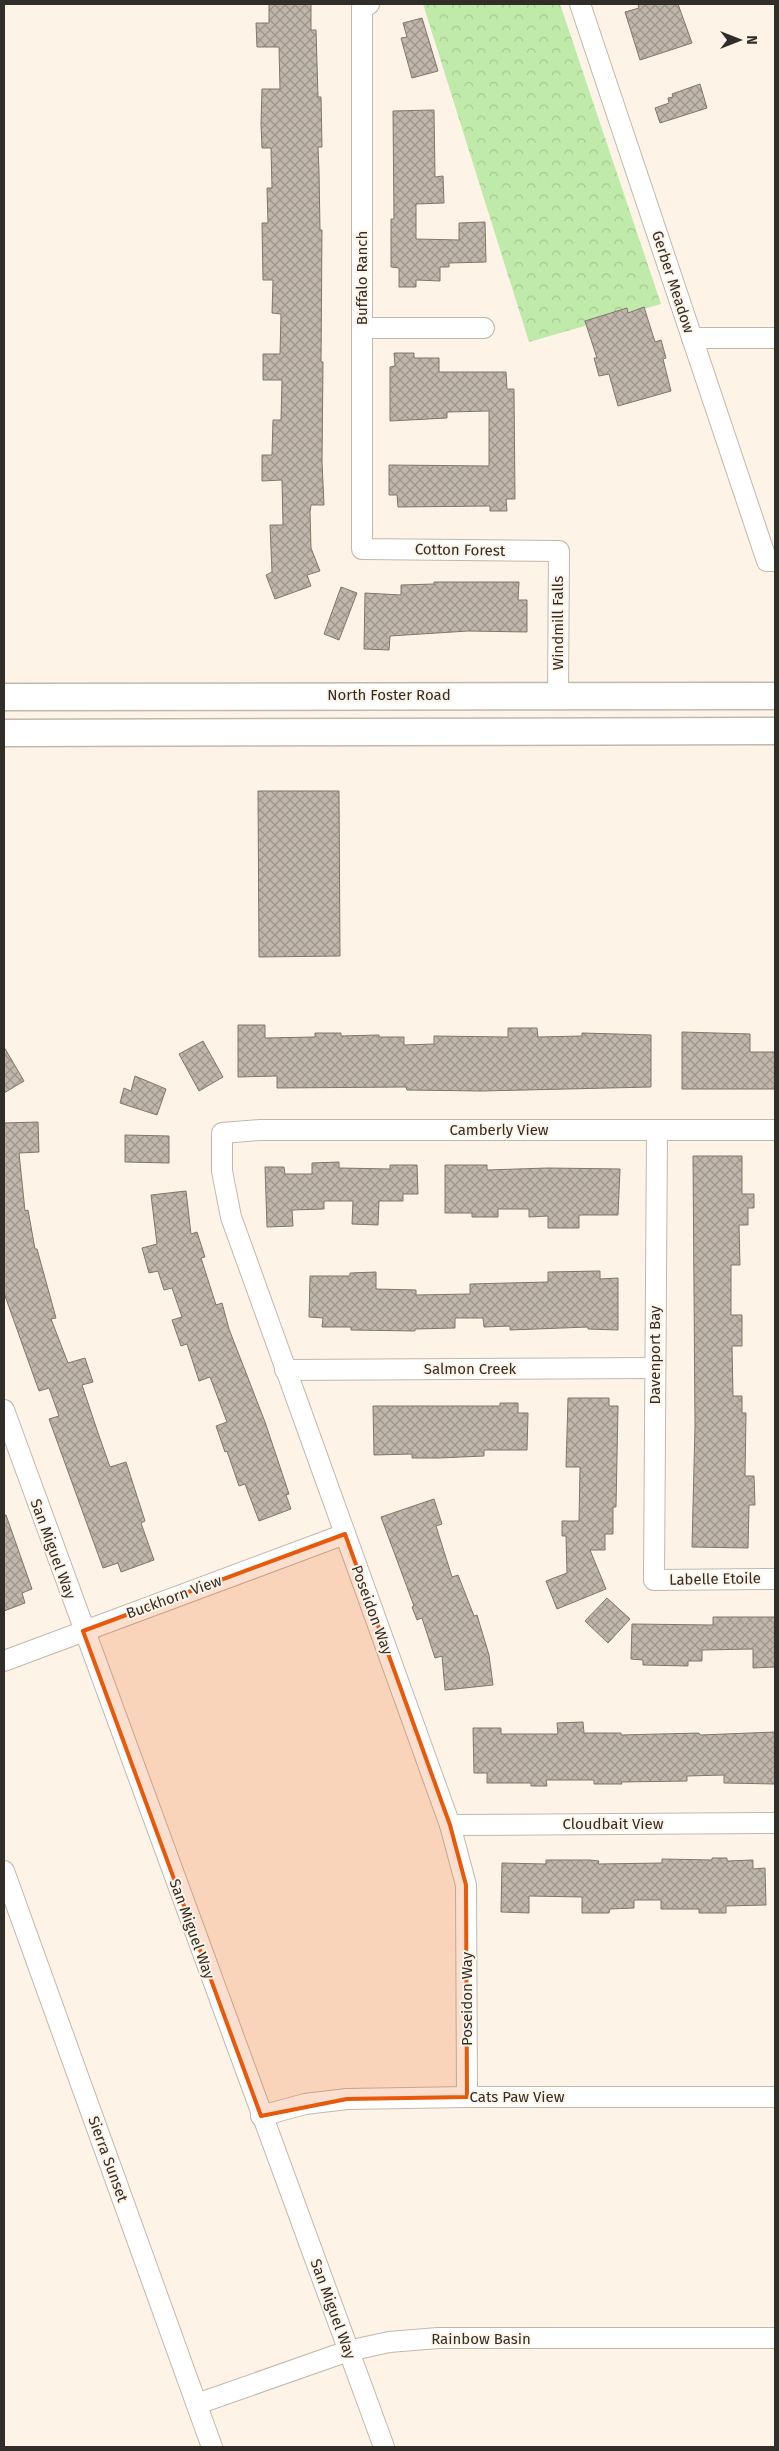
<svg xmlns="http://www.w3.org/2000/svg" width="779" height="2451" font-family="'Fira Sans',sans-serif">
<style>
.forest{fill:url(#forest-crowns)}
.building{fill:url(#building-cross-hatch);stroke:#80776c}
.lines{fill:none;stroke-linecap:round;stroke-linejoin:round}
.minor-casing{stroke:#c1b8ac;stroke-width:22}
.major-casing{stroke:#c1b8ac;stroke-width:29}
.minor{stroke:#fff;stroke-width:20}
.major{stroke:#fff;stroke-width:26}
.marked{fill:#e8590c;fill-opacity:0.2;stroke:#e8590c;stroke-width:4;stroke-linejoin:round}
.labels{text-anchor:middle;stroke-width:4;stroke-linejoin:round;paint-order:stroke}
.street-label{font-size:15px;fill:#312e29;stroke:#fef3e7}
</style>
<defs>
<pattern id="forest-crowns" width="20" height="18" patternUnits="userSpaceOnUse" patternTransform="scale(1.25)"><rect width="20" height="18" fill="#c0eaa9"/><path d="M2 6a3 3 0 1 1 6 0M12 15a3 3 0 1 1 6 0" fill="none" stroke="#a5c991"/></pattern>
<pattern id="building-cross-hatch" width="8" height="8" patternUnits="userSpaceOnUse" patternTransform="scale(1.25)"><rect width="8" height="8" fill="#c0b6ab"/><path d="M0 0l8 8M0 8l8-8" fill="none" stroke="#9d948b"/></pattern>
</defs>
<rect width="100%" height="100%" fill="#fef3e7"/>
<path class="forest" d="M 423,4 L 560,4 L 661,304 L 529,342 Z"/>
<g class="building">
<path d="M 269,4 L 311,4 L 311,30 L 316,30 L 318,97 L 321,97 L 322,147 L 318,147 L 319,171 L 320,230 L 322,230 L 321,362 L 323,362 L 322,462 L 324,505 L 311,505 L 310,512 L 311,548 L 320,571 L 307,575 L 311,586 L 275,599 L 266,575 L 272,572 L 270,525 L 283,525 L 282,480 L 262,481 L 262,455 L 272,455 L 273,420 L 281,420 L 282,380 L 263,380 L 263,354 L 280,354 L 281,314 L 272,313 L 273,280 L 263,280 L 262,223 L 268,223 L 267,188 L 272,188 L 271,148 L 262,148 L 261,124 L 262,89 L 280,89 L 279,47 L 257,47 L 256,23 L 269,23 Z"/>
<path d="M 638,4 L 678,4 L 692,43 L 640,60 L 625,12 L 639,8 Z"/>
<path d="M 422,18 L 438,71 L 412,78 L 401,38 L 407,37 L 403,23 Z"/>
<path d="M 700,84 L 707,108 L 660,123 L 655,108 L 669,103 L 668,98 L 673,97 L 672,94 Z"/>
<path d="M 434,110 L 435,177 L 443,176 L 444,203 L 416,204 L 416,239 L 459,240 L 459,223 L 485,222 L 486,262 L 449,263 L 449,267 L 440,267 L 440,281 L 416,280 L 416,287 L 399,287 L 399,268 L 391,267 L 391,219 L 394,219 L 393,111 Z"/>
<path d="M 644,307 L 655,342 L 661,340 L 666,358 L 663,359 L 671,391 L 618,406 L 609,374 L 599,376 L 594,358 L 597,358 L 585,321 L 627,308 L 628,313 Z"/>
<path d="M 394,353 L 414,353 L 414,358 L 439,358 L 439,372 L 506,372 L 507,389 L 514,389 L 515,499 L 506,499 L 507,511 L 490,511 L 490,506 L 398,507 L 397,495 L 389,495 L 389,465 L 489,466 L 489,411 L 447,412 L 447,418 L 390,421 L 390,367 L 395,366 Z"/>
<path d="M 434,582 L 519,582 L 518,600 L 527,600 L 527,632 L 468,631 L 390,636 L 389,650 L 364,649 L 365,593 L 401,595 L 401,585 L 434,584 Z"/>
<path d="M 341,587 L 357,593 L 339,640 L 324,634 Z"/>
<path d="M 258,791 L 339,791 L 340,956 L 259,957 Z"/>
<path d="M 238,1025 L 265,1025 L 265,1038 L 315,1037 L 315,1033 L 341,1033 L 341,1036 L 379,1035 L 379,1037 L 404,1037 L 404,1045 L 434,1044 L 434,1036 L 508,1037 L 508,1028 L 537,1028 L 538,1037 L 582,1036 L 582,1033 L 651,1035 L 651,1087 L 482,1091 L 407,1090 L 406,1087 L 277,1088 L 277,1076 L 238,1077 Z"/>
<path d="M 682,1032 L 750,1034 L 750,1052 L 775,1052 L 775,1089 L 682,1089 Z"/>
<path d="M 203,1041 L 223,1077 L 199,1091 L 179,1054 Z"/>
<path d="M 4,1047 L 24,1081 L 4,1093 Z"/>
<path d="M 135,1076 L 166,1089 L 157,1115 L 120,1103 L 124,1088 L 131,1091 Z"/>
<path d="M 38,1122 L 39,1152 L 19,1153 L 25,1211 L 28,1210 L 35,1249 L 37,1249 L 56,1318 L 51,1319 L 68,1363 L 85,1358 L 93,1382 L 82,1385 L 97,1430 L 110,1467 L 126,1462 L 145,1521 L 141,1523 L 154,1560 L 121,1572 L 118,1563 L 103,1568 L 49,1419 L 59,1416 L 49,1388 L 39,1391 L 4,1293 L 4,1123 Z"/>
<path d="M 125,1135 L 169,1136 L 169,1163 L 125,1162 Z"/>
<path d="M 693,1156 L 742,1156 L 742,1194 L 754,1194 L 754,1208 L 748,1208 L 748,1225 L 739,1225 L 740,1265 L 731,1265 L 731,1315 L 742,1315 L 742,1346 L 732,1346 L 733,1396 L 742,1396 L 742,1413 L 746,1413 L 745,1476 L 754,1476 L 755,1505 L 749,1505 L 748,1548 L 692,1547 L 695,1426 Z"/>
<path d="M 339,1162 L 339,1168 L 390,1169 L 390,1165 L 417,1165 L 418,1194 L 403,1194 L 403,1201 L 379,1201 L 378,1225 L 352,1224 L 353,1201 L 324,1201 L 324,1209 L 292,1210 L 293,1226 L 267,1227 L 265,1167 L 284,1167 L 285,1174 L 312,1174 L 312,1163 Z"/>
<path d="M 445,1165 L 487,1165 L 487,1170 L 548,1168 L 620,1169 L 618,1215 L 579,1215 L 579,1228 L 548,1228 L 548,1216 L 529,1217 L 529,1209 L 498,1209 L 498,1217 L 472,1217 L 472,1213 L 445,1213 Z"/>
<path d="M 186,1191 L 191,1234 L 197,1232 L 205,1257 L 201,1258 L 216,1305 L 222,1303 L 229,1329 L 265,1422 L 289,1494 L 286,1495 L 291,1509 L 259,1521 L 245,1484 L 239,1486 L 227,1451 L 225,1452 L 216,1426 L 227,1422 L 210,1377 L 199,1381 L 187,1344 L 181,1346 L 172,1320 L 182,1317 L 172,1288 L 164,1290 L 158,1271 L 149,1273 L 142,1248 L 157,1244 L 151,1195 Z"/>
<path d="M 600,1271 L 600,1279 L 618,1278 L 618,1330 L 588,1329 L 588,1327 L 510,1330 L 510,1326 L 484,1327 L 483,1318 L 455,1318 L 455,1328 L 415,1329 L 415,1331 L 351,1330 L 351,1327 L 322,1327 L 323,1318 L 309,1317 L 310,1276 L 350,1276 L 350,1273 L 376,1272 L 376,1289 L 416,1290 L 416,1295 L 470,1294 L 470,1284 L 548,1282 L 548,1272 Z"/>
<path d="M 568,1398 L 609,1398 L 609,1406 L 618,1406 L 616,1507 L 613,1507 L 613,1534 L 605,1534 L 605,1550 L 590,1550 L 606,1589 L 557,1609 L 546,1581 L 567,1573 L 566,1536 L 562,1536 L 562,1521 L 579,1521 L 580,1467 L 566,1467 Z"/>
<path d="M 500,1403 L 518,1403 L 518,1413 L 528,1413 L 527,1450 L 484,1450 L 484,1456 L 439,1458 L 412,1458 L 412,1454 L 374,1455 L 373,1406 L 500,1406 Z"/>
<path d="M 434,1499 L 442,1524 L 436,1526 L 452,1577 L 458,1575 L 474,1616 L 477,1615 L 489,1655 L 493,1685 L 445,1690 L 442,1656 L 435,1658 L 422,1618 L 417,1620 L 412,1607 L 414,1606 L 381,1517 Z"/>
<path d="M 4,1515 L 6,1515 L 32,1589 L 22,1593 L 25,1603 L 4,1611 Z"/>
<path d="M 607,1598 L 630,1619 L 608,1643 L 585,1621 Z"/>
<path d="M 713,1617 L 775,1617 L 775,1667 L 753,1668 L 753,1649 L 702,1650 L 702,1661 L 688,1661 L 688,1666 L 643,1665 L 643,1660 L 631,1659 L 632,1624 L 713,1625 Z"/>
<path d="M 583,1722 L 584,1733 L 621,1733 L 621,1735 L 699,1733 L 700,1735 L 775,1732 L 775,1784 L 724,1783 L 724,1775 L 687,1776 L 687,1781 L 621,1782 L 622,1784 L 594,1784 L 594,1780 L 546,1780 L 547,1786 L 531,1786 L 531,1783 L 487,1783 L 487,1773 L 474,1773 L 473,1728 L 501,1728 L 501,1734 L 558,1734 L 557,1723 Z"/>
<path d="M 712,1858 L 727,1858 L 727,1861 L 753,1860 L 753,1869 L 765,1868 L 766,1905 L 726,1906 L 726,1913 L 699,1913 L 699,1909 L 661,1909 L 661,1900 L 634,1900 L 634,1908 L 610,1909 L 609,1913 L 582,1913 L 582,1897 L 529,1896 L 529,1913 L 501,1912 L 502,1863 L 546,1864 L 546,1860 L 590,1860 L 599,1861 L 598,1864 L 662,1863 L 662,1859 L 712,1860 Z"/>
</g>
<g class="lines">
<g class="minor-casing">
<g id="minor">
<path d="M 369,4 L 362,8 L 362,549 L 559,551 L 558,695"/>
<path d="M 580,4 L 767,561 L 775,561"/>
<path d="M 362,328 L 484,328"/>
<path d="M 692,338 L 775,338"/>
<path d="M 657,1130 L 654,1580 L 775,1579"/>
<path d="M 285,1370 L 655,1368"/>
<path d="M 4,1410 L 384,2447"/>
<path d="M 4,1661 L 345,1534"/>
<path d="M 450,1825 L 775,1823"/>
<path d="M 4,1871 L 212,2447"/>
<path d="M 467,2097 L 466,1885 L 450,1825 L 231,1217 L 222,1171 L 222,1133 L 260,1130 L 775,1130"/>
<path d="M 261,2116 L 305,2104 L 347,2099 L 467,2097 L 775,2097"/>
<path d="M 197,2404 L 348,2351 L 389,2342 L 438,2338 L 775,2338"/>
</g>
</g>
<g class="major-casing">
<g id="major">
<path d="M 4,697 L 775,696"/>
<path d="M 4,733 L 775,731"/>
</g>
</g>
<use href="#minor" class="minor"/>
<use href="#major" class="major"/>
</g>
<path class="marked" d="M 345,1534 L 450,1825 L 466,1885 L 467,2097 L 347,2099 L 261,2116 L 83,1631 Z"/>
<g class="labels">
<g class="street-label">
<text transform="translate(362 278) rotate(-90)" y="5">Buffalo Ranch</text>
<text transform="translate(673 282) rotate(72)" y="5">Gerber Meadow</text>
<text transform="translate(460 550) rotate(1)" y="5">Cotton Forest</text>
<text transform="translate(558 623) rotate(-90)" y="5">Windmill Falls</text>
<text x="389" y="700">North Foster Road</text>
<text x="499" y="1135">Camberly View</text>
<text transform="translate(655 1355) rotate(-90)" y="5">Davenport Bay</text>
<text x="470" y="1374">Salmon Creek</text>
<text transform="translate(53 1549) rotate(70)" y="5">San Miguel Way</text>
<text transform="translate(715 1579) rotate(-1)" y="5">Labelle Etoile</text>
<text transform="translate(174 1597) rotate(-20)" y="5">Buckhorn View</text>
<text transform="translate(372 1610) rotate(70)" y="5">Poseidon Way</text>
<text x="613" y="1829">Cloudbait View</text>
<text transform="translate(192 1929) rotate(70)" y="5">San Miguel Way</text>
<text transform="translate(467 1999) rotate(-90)" y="5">Poseidon Way</text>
<text x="517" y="2102">Cats Paw View</text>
<text transform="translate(108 2159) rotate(70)" y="5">Sierra Sunset</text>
<text transform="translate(333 2309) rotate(70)" y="5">San Miguel Way</text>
<text x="481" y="2344">Rainbow Basin</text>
</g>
</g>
<rect width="779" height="2451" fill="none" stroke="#312e29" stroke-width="10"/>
<g transform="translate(739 40) rotate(90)" stroke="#fef3e7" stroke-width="4" paint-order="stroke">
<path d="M0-4L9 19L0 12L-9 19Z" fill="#312e29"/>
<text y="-8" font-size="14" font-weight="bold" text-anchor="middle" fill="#312e29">N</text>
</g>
</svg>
